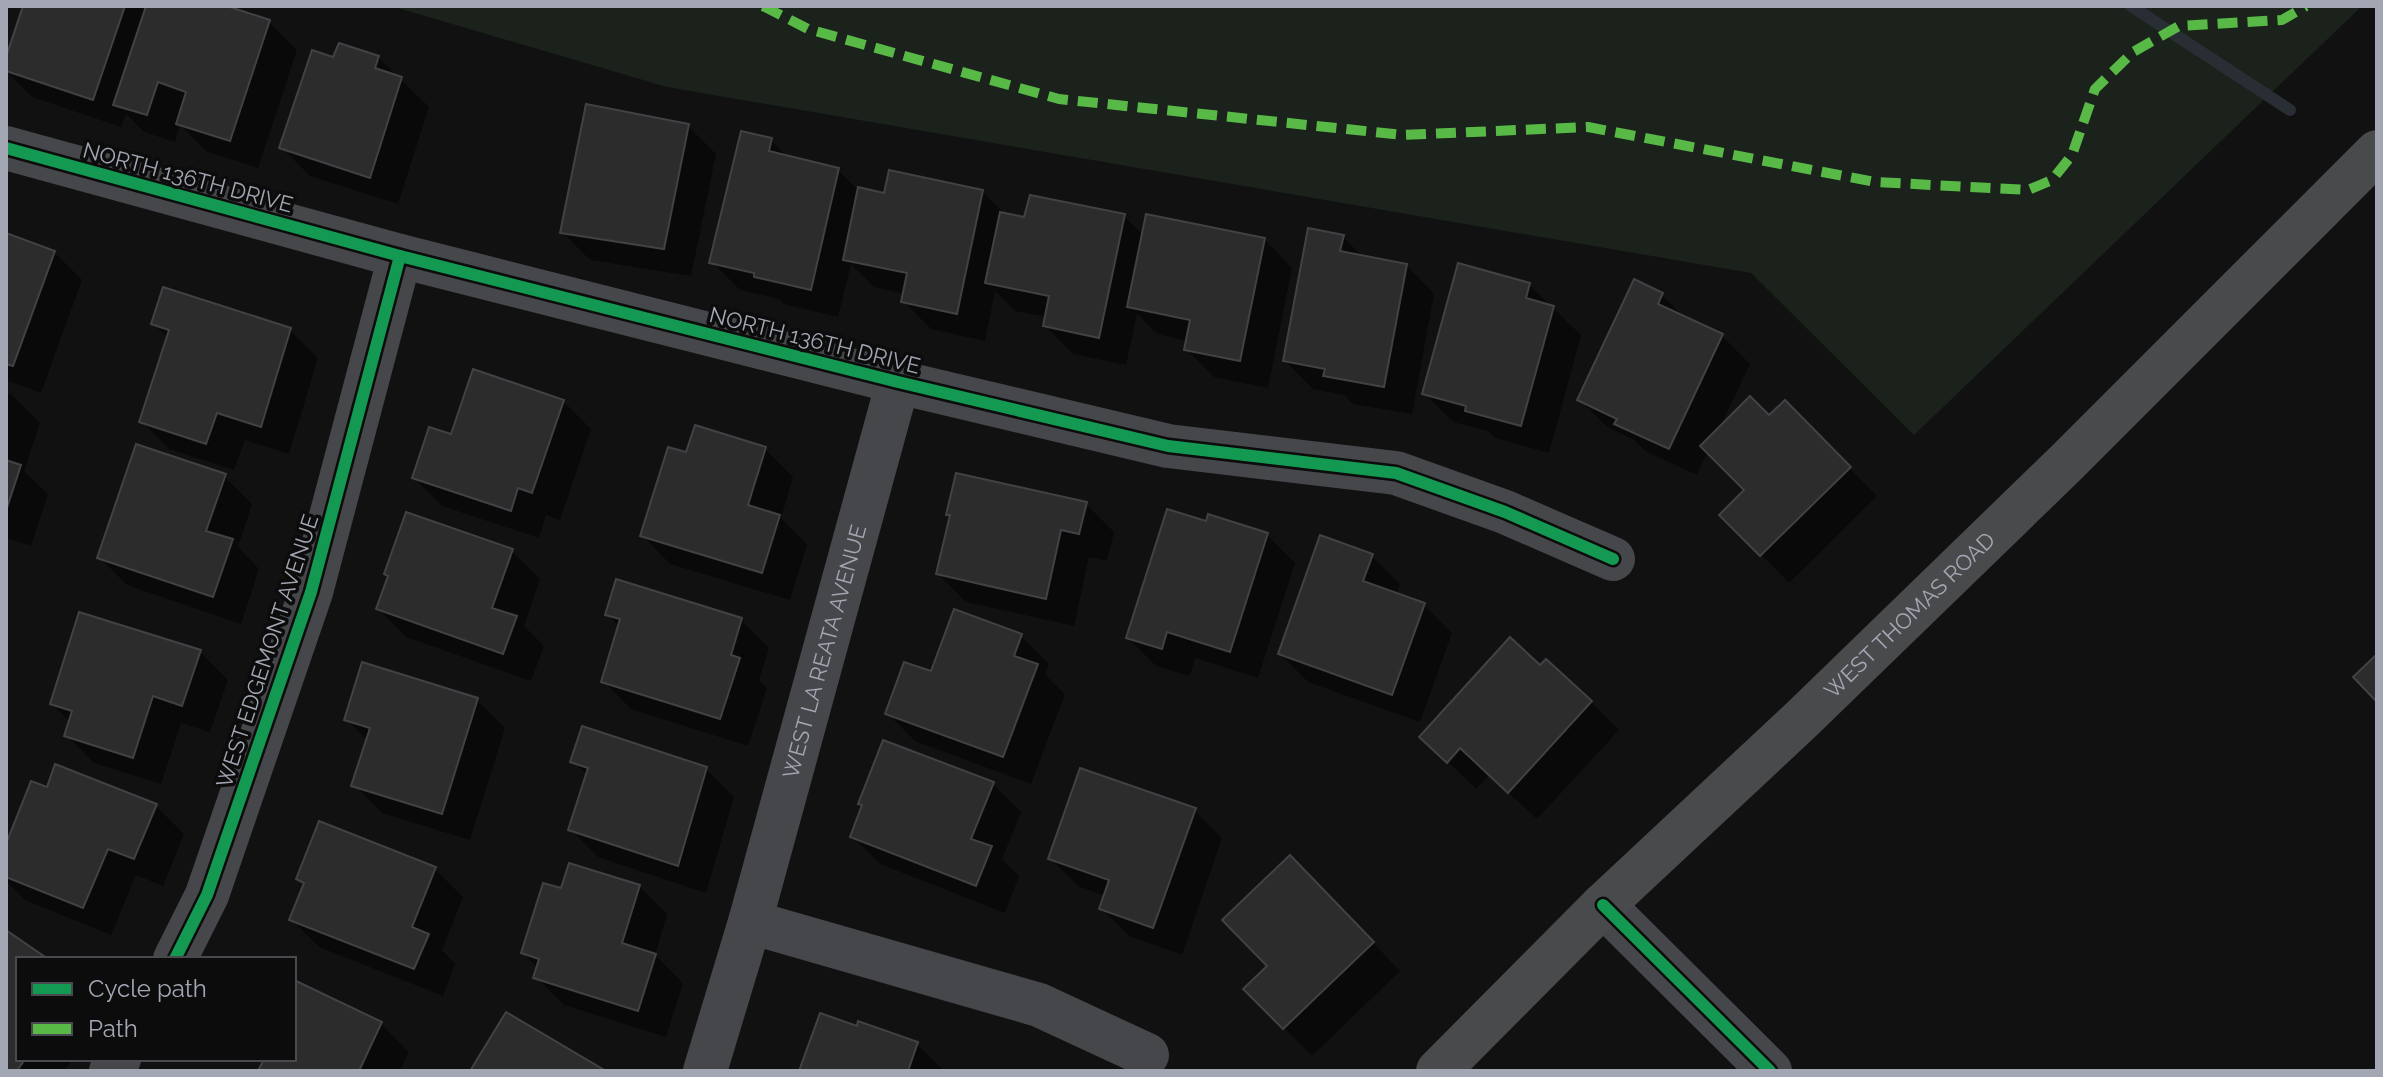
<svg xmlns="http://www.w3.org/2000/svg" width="2383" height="1077" font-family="Raleway,sans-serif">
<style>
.green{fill:#1b221c}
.shadow{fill:#0007}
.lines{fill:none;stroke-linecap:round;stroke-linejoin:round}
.stream{stroke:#282e34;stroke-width:12}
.building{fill:#2c2c2d;stroke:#414246;stroke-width:2}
.minor{stroke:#46474a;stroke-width:44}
.major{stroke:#484a4c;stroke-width:44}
.quiet{stroke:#58b947;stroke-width:10;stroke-dasharray:20 10;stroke-linecap:butt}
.cycleway-casing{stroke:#0c0c0d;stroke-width:17}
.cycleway{stroke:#139951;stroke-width:12}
.labels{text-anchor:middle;stroke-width:7;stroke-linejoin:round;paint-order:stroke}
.street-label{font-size:22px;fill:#a3a7b3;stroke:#0c0c0d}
</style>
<rect width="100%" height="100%" fill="#111112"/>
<path class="green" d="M 391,6 L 2362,6 L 1914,435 L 1751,273 L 667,87 Z"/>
<g class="shadow">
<path d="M 26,6 L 142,6 L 146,10 L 148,6 L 221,6 L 269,22 L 297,50 L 258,168 L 206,151 L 180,125 L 175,142 L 144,132 L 126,114 L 121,127 L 32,97 L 6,71 L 6,63 Z"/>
<path d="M 378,57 L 429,107 L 398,204 L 310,176 L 282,148 L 334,60 Z"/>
<path d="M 688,126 L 716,154 L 691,276 L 590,260 L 562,232 Z"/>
<path d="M 771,140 L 789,158 L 838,170 L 858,190 L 885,195 L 982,192 L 1006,215 L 1026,220 L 1124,216 L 1144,236 L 1264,239 L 1292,268 L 1268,388 L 1214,377 L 1186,349 L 1188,341 L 1157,334 L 1137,314 L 1126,365 L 1073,354 L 1045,326 L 1047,317 L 1015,311 L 995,291 L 985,341 L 931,329 L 903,301 L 905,294 L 874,287 L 851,264 L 838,317 L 784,304 L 779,299 L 740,290 L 712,262 Z"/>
<path d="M 6,235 L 54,252 L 82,280 L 41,393 L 6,380 Z"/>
<path d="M 1343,237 L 1364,258 L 1406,265 L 1434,294 L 1412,414 L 1353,404 L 1344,395 L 1313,389 L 1285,361 Z"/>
<path d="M 1529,285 L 1581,335 L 1549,453 L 1495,438 L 1488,431 L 1453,422 L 1425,394 Z"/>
<path d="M 1662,295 L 1687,320 L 1722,336 L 1750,364 L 1719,429 L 1769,418 L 1785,403 L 1877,496 L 1789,583 L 1722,515 L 1746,490 L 1708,451 L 1697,475 L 1645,451 L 1634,440 L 1607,427 L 1579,399 Z"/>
<path d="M 153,323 L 290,330 L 318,358 L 289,454 L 245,440 L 234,470 L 169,449 L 141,421 L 168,338 Z"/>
<path d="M 6,393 L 12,395 L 40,423 L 24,471 L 48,494 L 31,546 L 6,538 Z"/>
<path d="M 563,401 L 591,429 L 560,520 L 546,515 L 539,538 L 442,506 L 414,478 L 452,437 Z"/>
<path d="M 765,449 L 793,477 L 781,518 L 807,545 L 790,600 L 670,564 L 642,535 L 687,455 Z"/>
<path d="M 224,476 L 252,504 L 238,547 L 259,569 L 241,624 L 127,585 L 99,557 Z"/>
<path d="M 1086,504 L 1114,532 L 1107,561 L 1089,557 L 1074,626 L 966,602 L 938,574 L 951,517 L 948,514 Z"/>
<path d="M 1207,524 L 1267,535 L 1295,563 L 1258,678 L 1195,658 L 1190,676 L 1156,666 L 1128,638 Z"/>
<path d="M 512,551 L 540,579 L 524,626 L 544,646 L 531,681 L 406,637 L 378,609 Z"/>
<path d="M 1372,556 L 1400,584 L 1396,595 L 1424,605 L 1452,633 L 1420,722 L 1308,682 L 1280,654 Z"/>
<path d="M 607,614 L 741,620 L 769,648 L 759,680 L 767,688 L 748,746 L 631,709 L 603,681 L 620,627 Z"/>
<path d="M 1021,636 L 1049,664 L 1045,675 L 1065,694 L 1031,784 L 915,741 L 887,713 L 932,674 Z"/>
<path d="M 200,652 L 228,680 L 210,732 L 181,723 L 161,784 L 94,763 L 66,735 L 70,722 L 52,704 Z"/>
<path d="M 1540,668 L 1591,702 L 1619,730 L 1537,819 L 1489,775 L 1476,789 L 1422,737 Z"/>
<path d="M 477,700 L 505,728 L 470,840 L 382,813 L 354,785 L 368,741 L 346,719 Z"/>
<path d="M 573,761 L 706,769 L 734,797 L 706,893 L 598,857 L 570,829 L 588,776 Z"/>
<path d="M 993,784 L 1021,812 L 1002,859 L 1019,876 L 1005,913 L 880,864 L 852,836 Z"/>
<path d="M 48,790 L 156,806 L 184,834 L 163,886 L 136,875 L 111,935 L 25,900 L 6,881 L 6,849 Z"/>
<path d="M 1194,810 L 1222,838 L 1182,955 L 1129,936 L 1101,908 L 1105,896 L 1078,886 L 1050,858 Z"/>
<path d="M 435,869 L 463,897 L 442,950 L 455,964 L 443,996 L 319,947 L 291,919 L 305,886 L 298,879 Z"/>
<path d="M 1318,885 L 1400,971 L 1312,1056 L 1246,989 L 1270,966 Z"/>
<path d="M 639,886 L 667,914 L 655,955 L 683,983 L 666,1037 L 564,1005 L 536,977 L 538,968 L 523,953 L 562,891 Z"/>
<path d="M 6,932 L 45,959 L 18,959 L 18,1059 L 73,1059 L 64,1071 L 6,1071 Z"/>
<path d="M 294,982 L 381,1024 L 409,1052 L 400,1071 L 260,1071 L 266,1059 L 294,1059 Z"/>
<path d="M 917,1044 L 944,1071 L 801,1071 Z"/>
</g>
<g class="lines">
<path class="stream" d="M 2131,6 L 2290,110"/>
</g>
<g class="building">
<path d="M 23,6 L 125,6 L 93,100 L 6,71 L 6,57 Z"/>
<path d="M 146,6 L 227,6 L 270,20 L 230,141 L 176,124 L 186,92 L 158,82 L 147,115 L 113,105 Z"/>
<path d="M 339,43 L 379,56 L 375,68 L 402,77 L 370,178 L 279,148 L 312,50 L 333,57 Z"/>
<path d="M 586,104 L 689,124 L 664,249 L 560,233 Z"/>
<path d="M 741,131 L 772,138 L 769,151 L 839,168 L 811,290 L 754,277 L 754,273 L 709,263 Z"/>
<path d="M 889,170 L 983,190 L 957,314 L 901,302 L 907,273 L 843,260 L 858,187 L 884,193 Z"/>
<path d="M 1030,195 L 1125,214 L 1099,338 L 1043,326 L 1049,296 L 985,283 L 1000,212 L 1024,217 Z"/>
<path d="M 1146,214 L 1265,238 L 1240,361 L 1184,350 L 1190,320 L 1127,307 Z"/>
<path d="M 1308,228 L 1344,235 L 1340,251 L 1407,264 L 1384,387 L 1323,376 L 1325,369 L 1283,361 Z"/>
<path d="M 6,233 L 55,251 L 13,366 L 6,364 Z"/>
<path d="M 1458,263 L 1530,283 L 1526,298 L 1554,306 L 1521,426 L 1465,411 L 1466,406 L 1422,394 Z"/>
<path d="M 1634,279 L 1663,293 L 1658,304 L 1723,334 L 1669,449 L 1614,424 L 1617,419 L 1577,400 Z"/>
<path d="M 163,287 L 291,328 L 261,427 L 217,413 L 206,444 L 139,422 L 169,330 L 151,324 Z"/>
<path d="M 473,369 L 564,400 L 532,493 L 518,488 L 511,511 L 412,478 L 429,427 L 451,434 Z"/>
<path d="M 1750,396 L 1769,415 L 1785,400 L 1851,467 L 1760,556 L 1719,515 L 1744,490 L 1700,446 Z"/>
<path d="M 695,425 L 766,447 L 748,505 L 780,515 L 762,573 L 640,536 L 668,447 L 686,452 Z"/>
<path d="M 136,444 L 226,474 L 206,531 L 233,539 L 213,597 L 97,558 Z"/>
<path d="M 6,460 L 21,465 L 6,511 Z"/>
<path d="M 956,473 L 1087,502 L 1079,534 L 1061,530 L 1046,599 L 936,574 L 950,515 L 946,515 Z"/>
<path d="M 1167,509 L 1206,521 L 1208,514 L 1268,533 L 1230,652 L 1167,632 L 1162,649 L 1126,638 Z"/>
<path d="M 406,512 L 513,549 L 492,608 L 517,616 L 503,654 L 376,609 L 388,576 L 384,574 Z"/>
<path d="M 1320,535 L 1373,554 L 1363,581 L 1425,603 L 1392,695 L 1278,654 Z"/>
<path d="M 616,579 L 742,618 L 731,655 L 740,658 L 720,719 L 601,682 L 620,619 L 605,615 Z"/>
<path d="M 954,609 L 1022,634 L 1014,656 L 1038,664 L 1003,757 L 885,714 L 904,662 L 931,671 Z"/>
<path d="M 79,612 L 201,650 L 182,706 L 153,696 L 133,758 L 64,736 L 72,711 L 50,704 Z"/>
<path d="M 1510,637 L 1540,665 L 1546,659 L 1592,701 L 1508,793 L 1460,748 L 1447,763 L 1419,737 Z"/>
<path d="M 2377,654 L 2377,702 L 2353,677 Z"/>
<path d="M 362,662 L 478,698 L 442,814 L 351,786 L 370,728 L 344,720 Z"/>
<path d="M 582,726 L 707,767 L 678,866 L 568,830 L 588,768 L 570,762 Z"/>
<path d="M 883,740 L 994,782 L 971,839 L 992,846 L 976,886 L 850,837 L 862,805 L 858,804 Z"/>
<path d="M 55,764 L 157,804 L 134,859 L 108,849 L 83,908 L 6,877 L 6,844 L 31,781 L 47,787 Z"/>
<path d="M 1080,768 L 1196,808 L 1153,928 L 1099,909 L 1109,880 L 1048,859 Z"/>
<path d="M 319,821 L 436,867 L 412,927 L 429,934 L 414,969 L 289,920 L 304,883 L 296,879 Z"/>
<path d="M 1290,855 L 1374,942 L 1283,1029 L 1243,989 L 1267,966 L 1222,920 Z"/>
<path d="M 569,863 L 640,885 L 622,943 L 656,954 L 638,1011 L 533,978 L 539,959 L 521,953 L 543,883 L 561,888 Z"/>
<path d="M 6,930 L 48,959 L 18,959 L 18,1059 L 25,1059 L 17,1071 L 6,1071 Z"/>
<path d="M 294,980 L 382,1022 L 359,1071 L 258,1071 L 264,1059 L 294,1059 Z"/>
<path d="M 506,1012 L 606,1071 L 470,1071 Z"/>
<path d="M 820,1013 L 857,1026 L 858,1021 L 918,1042 L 908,1071 L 799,1071 Z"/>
</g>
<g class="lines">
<g class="minor">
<path d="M 6,148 L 400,256 L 898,382 L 1168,446 L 1396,473 L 1505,512 L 1613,559"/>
<path d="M 1603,905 L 1770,1071"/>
<path d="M 750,922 L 1039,1005 L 1147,1055"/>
<path d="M 175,959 L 207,895 L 311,592 L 400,256"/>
<path d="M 111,1071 L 119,1059"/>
<path id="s1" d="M 705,1071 L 750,922 L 898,382"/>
</g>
<path class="major" id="s2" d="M 1438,1071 L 1603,905 L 1802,719 L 2067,462 L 2377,152"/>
<path class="quiet" d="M 763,6 L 808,29 L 1059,99 L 1403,135 L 1588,127 L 1875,182 L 2028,190 L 2052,180 L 2072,155 L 2095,89 L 2133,52 L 2179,26 L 2282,20 L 2306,6"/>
<g class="cycleway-casing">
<g id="cycleway">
<path d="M 6,148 L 400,256 L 898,382 L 1168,446 L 1396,473 L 1505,512 L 1613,559"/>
<path d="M 1603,905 L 1770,1071"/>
<path d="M 175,959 L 207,895 L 311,592 L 400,256"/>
</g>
</g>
<use href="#cycleway" class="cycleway"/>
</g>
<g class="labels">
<g class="street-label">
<text transform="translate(188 177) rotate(15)" y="8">NORTH 136TH DRIVE</text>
<text transform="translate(815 340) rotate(14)" y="8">NORTH 136TH DRIVE</text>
<text dy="8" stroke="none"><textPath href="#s2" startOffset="656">WEST THOMAS ROAD</textPath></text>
<text transform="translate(267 651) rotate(-72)" y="8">WEST EDGEMONT AVENUE</text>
<text dy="8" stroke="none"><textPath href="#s1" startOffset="436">WEST LA REATA AVENUE</textPath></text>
</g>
</g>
<rect width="2383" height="1077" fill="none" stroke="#a3a7b3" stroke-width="16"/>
<rect x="16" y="957" width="280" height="104" fill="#0c0c0d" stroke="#484a4f" stroke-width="2"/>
<rect x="32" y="983" width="40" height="12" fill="#139951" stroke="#484a4f" stroke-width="2"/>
<text x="88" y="997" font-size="24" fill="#a3a7b3">Cycle path</text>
<rect x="32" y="1023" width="40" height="12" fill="#58b947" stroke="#484a4f" stroke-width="2"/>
<text x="88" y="1037" font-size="24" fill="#a3a7b3">Path</text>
</svg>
